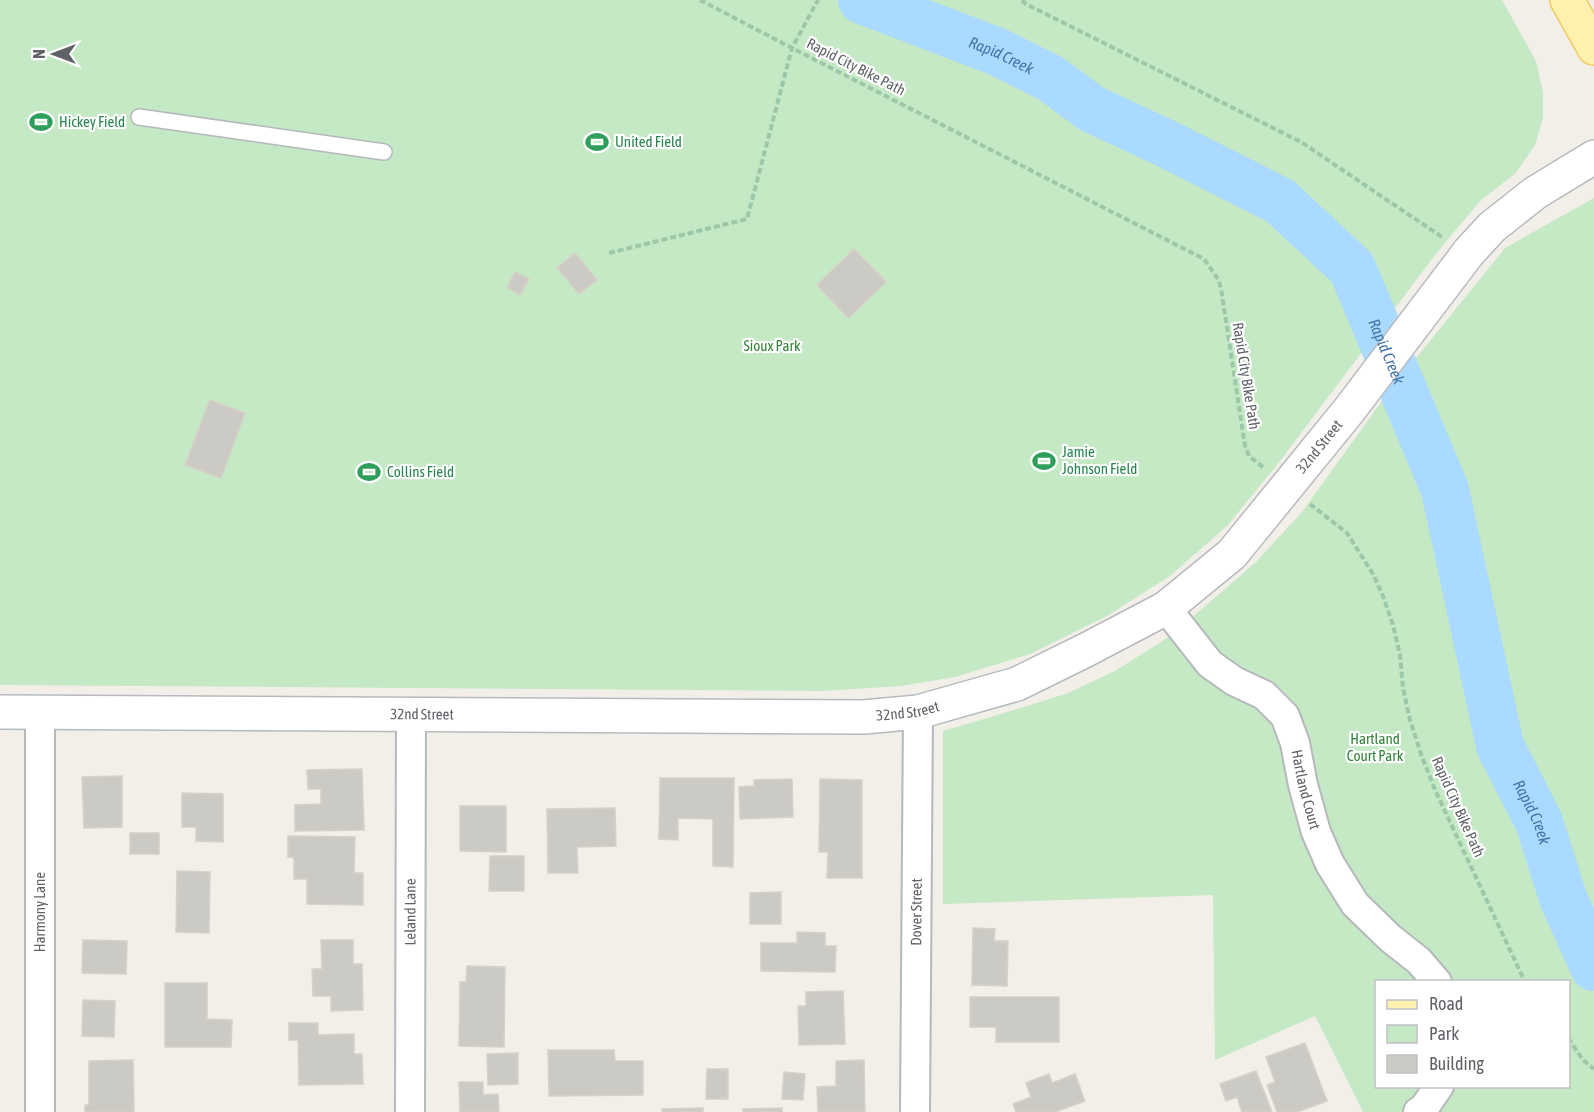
<svg xmlns="http://www.w3.org/2000/svg" width="1594" height="1112" font-family="'Asap Condensed',sans-serif">
<style>
.green{fill:#c5e8c5;fill-rule:evenodd}
.lines{fill:none;stroke-linecap:round;stroke-linejoin:round}
.river{stroke:#aadaff;stroke-width:48}
.building{fill:#cccac5;stroke:#d6d1c6;stroke-width:1.5}
.lane-casing{stroke:#b5b8bc;stroke-width:18}
.street-casing{stroke:#b5b8bc;stroke-width:32}
.secondary-casing{stroke:#b6babf;stroke-width:36}
.primary-casing{stroke:#f2c960;stroke-width:36}
.path{stroke:#9cc7a9;stroke-width:4;stroke-dasharray:6 3;stroke-linecap:butt}
.lane{stroke:#fff;stroke-width:15}
.street{stroke:#fff;stroke-width:28}
.secondary{stroke:#fff;stroke-width:33}
.primary{stroke:#fff2af;stroke-width:33}
.labels{text-anchor:middle;stroke-width:4.5;stroke-linejoin:round;paint-order:stroke}
.street-label{font-size:15px;fill:#5f6368;stroke:#fff}
.leisure-label{font-size:15px;fill:#27864d;stroke:#fff;text-anchor:start}
.park-label{font-size:15px;fill:#348238;stroke:#fff}
.water-label{font-size:16px;font-style:italic;fill:#4174aa;stroke:#fff}
</style>
<rect width="100%" height="100%" fill="#f1efe8"/>
<g class="green">
<path d="M 0,0 L 1502,0 L 1536,61 L 1543,92 L 1543,118 L 1535,145 L 1516,173 L 1481,200 L 1435,255 L 1277,465 L 1227,526 L 1170,576 L 1107,616 L 1030,654 L 955,677 L 901,686 L 822,691 L 0,685 Z"/>
<path d="M 1594,198 L 1594,1112 L 1363,1112 L 1315,1016 L 1215,1060 L 1213,895 L 943,904 L 943,731 L 1011,711 L 1068,693 L 1115,671 L 1164,640 L 1196,614 L 1256,562 L 1302,512 L 1387,394 L 1505,248 ZM 1376,982 L 1568,982 L 1568,1086 L 1376,1086 Z"/>
</g>
<g class="lines">
<path class="river" id="s1" d="M 862,0 L 998,52 L 1050,78 L 1092,109 L 1165,143 L 1280,201 L 1352,268 L 1445,490 L 1500,746 L 1539,822 L 1563,898 L 1594,967"/>
</g>
<g class="building">
<path d="M 854,249 L 886,282 L 848,318 L 817,285 Z"/>
<path d="M 575,253 L 597,280 L 579,294 L 557,268 Z"/>
<path d="M 515,272 L 529,279 L 520,295 L 507,287 Z"/>
<path d="M 210,400 L 245,413 L 221,478 L 185,465 Z"/>
<path d="M 362,769 L 364,830 L 295,831 L 295,805 L 321,804 L 321,789 L 308,789 L 307,770 Z"/>
<path d="M 122,776 L 122,827 L 84,828 L 82,777 Z"/>
<path d="M 660,778 L 734,778 L 733,867 L 713,866 L 713,819 L 678,818 L 678,840 L 659,839 Z"/>
<path d="M 792,779 L 793,817 L 740,819 L 739,787 L 754,786 L 754,780 Z"/>
<path d="M 820,779 L 862,780 L 862,878 L 827,878 L 828,852 L 819,852 Z"/>
<path d="M 182,793 L 223,794 L 223,842 L 196,841 L 196,827 L 182,827 Z"/>
<path d="M 460,806 L 506,806 L 506,852 L 460,851 Z"/>
<path d="M 615,808 L 616,846 L 577,847 L 578,873 L 548,873 L 547,809 Z"/>
<rect x="130" y="833" width="29" height="21"/>
<path d="M 288,836 L 355,837 L 354,873 L 363,873 L 363,905 L 307,904 L 307,879 L 294,879 L 294,858 L 288,857 Z"/>
<path d="M 490,856 L 524,856 L 524,891 L 489,891 Z"/>
<path d="M 177,871 L 210,872 L 209,933 L 176,932 Z"/>
<path d="M 781,892 L 781,924 L 750,924 L 750,893 Z"/>
<path d="M 973,928 L 995,929 L 994,941 L 1008,941 L 1007,986 L 972,985 Z"/>
<path d="M 797,932 L 825,933 L 825,946 L 836,946 L 835,972 L 761,971 L 761,943 L 797,943 Z"/>
<path d="M 83,940 L 127,941 L 126,974 L 82,973 Z"/>
<path d="M 321,940 L 353,940 L 353,964 L 362,964 L 363,1010 L 331,1011 L 331,996 L 313,996 L 312,969 L 322,969 Z"/>
<path d="M 467,966 L 505,967 L 504,1047 L 459,1046 L 460,982 L 466,982 Z"/>
<path d="M 165,983 L 207,983 L 207,1019 L 232,1020 L 231,1047 L 165,1047 Z"/>
<path d="M 843,991 L 845,1044 L 799,1045 L 798,1006 L 806,1006 L 806,992 Z"/>
<path d="M 970,997 L 1059,997 L 1059,1042 L 996,1042 L 996,1027 L 970,1027 Z"/>
<path d="M 83,1000 L 115,1001 L 114,1037 L 82,1036 Z"/>
<path d="M 289,1023 L 318,1023 L 318,1035 L 354,1034 L 354,1054 L 362,1054 L 363,1084 L 299,1085 L 298,1040 L 289,1040 Z"/>
<path d="M 1305,1043 L 1327,1101 L 1297,1112 L 1277,1112 L 1267,1085 L 1275,1082 L 1266,1057 Z"/>
<path d="M 548,1050 L 614,1050 L 615,1061 L 643,1061 L 643,1095 L 549,1096 Z"/>
<path d="M 518,1053 L 518,1084 L 488,1085 L 487,1054 Z"/>
<path d="M 133,1060 L 134,1112 L 85,1112 L 85,1105 L 89,1105 L 89,1061 Z"/>
<path d="M 864,1060 L 865,1112 L 818,1112 L 817,1087 L 836,1086 L 836,1061 Z"/>
<path d="M 707,1069 L 728,1069 L 728,1099 L 706,1099 Z"/>
<path d="M 1256,1071 L 1272,1112 L 1242,1112 L 1237,1097 L 1226,1101 L 1220,1084 Z"/>
<path d="M 784,1072 L 805,1074 L 803,1100 L 782,1099 Z"/>
<path d="M 1049,1074 L 1052,1083 L 1075,1074 L 1085,1101 L 1055,1112 L 1016,1112 L 1013,1104 L 1031,1097 L 1026,1083 Z"/>
<path d="M 459,1082 L 483,1082 L 483,1095 L 498,1094 L 499,1112 L 460,1112 Z"/>
<path d="M 703,1108 L 703,1112 L 662,1112 L 662,1109 Z"/>
<path d="M 782,1108 L 782,1112 L 743,1112 L 743,1109 Z"/>
</g>
<g class="lines">
<g class="lane-casing">
<path id="lane" d="M 139,117 L 384,152"/>
</g>
<g class="street-casing">
<g id="street">
<path id="s2" d="M 1166,608 L 1210,664 L 1234,681 L 1264,695 L 1285,716 L 1295,743 L 1303,785 L 1316,832 L 1330,864 L 1355,904 L 1390,938 L 1419,961 L 1437,982"/>
<path d="M 40,1112 L 40,712"/>
<path id="s3" d="M 410,1112 L 411,714"/>
<path id="s4" d="M 915,1112 L 918,712"/>
<path d="M 1418,1112 L 1424,1108 L 1439,1086"/>
</g>
</g>
<g class="secondary-casing">
<g id="secondary">
<path id="s5" d="M 0,712 L 864,717 L 918,712 L 1017,684 L 1086,650 L 1166,608 L 1232,554 L 1350,409 L 1469,252 L 1492,227 L 1535,193 L 1594,157"/>
</g>
</g>
<g class="primary-casing">
<path id="primary" d="M 1567,0 L 1594,48"/>
</g>
<g class="path">
<path d="M 700,0 L 792,48 L 1204,259 L 1218,279 L 1221,288 L 1245,446 L 1249,456 L 1264,468"/>
<path d="M 1022,0 L 1026,4 L 1301,142 L 1442,237"/>
<path d="M 609,253 L 747,219 L 792,48 L 818,0"/>
<path d="M 1310,504 L 1347,533 L 1373,574 L 1383,596 L 1393,625 L 1400,655 L 1403,688 L 1410,720 L 1422,757 L 1436,792 L 1525,982"/>
<path d="M 1568,1038 L 1583,1060 L 1594,1069"/>
</g>
<use href="#lane" class="lane"/>
<use href="#street" class="street"/>
<use href="#secondary" class="secondary"/>
<use href="#primary" class="primary"/>
</g>
<defs>
<g id="stadium-bare" transform="scale(1.8)"><path d="M0-5a6.5 5 0 1 0 0 10a6.5 5 0 1 0 0-10ZM-3.5-1.8h7v3.6h-7Z" fill="#2e9e5b" stroke="#fff" stroke-width="2.5" paint-order="stroke"/></g>
</defs>
<g fill-rule="evenodd">
<use href="#stadium-bare" x="41" y="122"/>
<use href="#stadium-bare" x="597" y="142"/>
<use href="#stadium-bare" x="1044" y="461"/>
<use href="#stadium-bare" x="369" y="472"/>
</g>
<g class="labels">
<g class="street-label">
<text transform="translate(856 67) rotate(27)" y="5">Rapid City Bike Path</text>
<text transform="translate(1246 376) rotate(81)" y="5">Rapid City Bike Path</text>
<text dy="5" stroke="none"><textPath href="#s5" startOffset="1412">32nd Street</textPath></text>
<text dy="5" stroke="none"><textPath href="#s5" startOffset="908">32nd Street</textPath></text>
<text dy="5" stroke="none"><textPath href="#s5" startOffset="422">32nd Street</textPath></text>
<text dy="5" stroke="none"><textPath href="#s2" startOffset="240">Hartland Court</textPath></text>
<text transform="translate(1458 807) rotate(66)" y="5">Rapid City Bike Path</text>
<text transform="translate(40 912) rotate(-90)" y="5">Harmony Lane</text>
<text dy="5" stroke="none"><textPath href="#s4" startOffset="200">Dover Street</textPath></text>
<text dy="5" stroke="none"><textPath href="#s3" startOffset="200">Leland Lane</textPath></text>
</g>
<g class="leisure-label">
<text x="59" y="127">Hickey Field</text>
<text x="615" y="147">United Field</text>
<text x="1062" y="457">Jamie<tspan x="1062" dy="17">Johnson Field</tspan></text>
<text x="387" y="477">Collins Field</text>
</g>
<g class="park-label">
<text x="772" y="351">Sioux Park</text>
<text x="1375" y="744">Hartland<tspan x="1375" dy="17">Court Park</tspan></text>
</g>
<g class="water-label">
<text dy="6" stroke="none"><textPath href="#s1" startOffset="150">Rapid Creek</textPath></text>
<text dy="6" stroke="none"><textPath href="#s1" startOffset="654">Rapid Creek</textPath></text>
<text dy="6" stroke="none"><textPath href="#s1" startOffset="1140">Rapid Creek</textPath></text>
</g>
</g>
<rect x="1375" y="980" width="195" height="108" fill="#ffffff" stroke="#bfc1c3" stroke-width="1.5"/>
<rect x="1387" y="1000" width="30" height="9" fill="#fff2af" stroke="#bfc1c3" stroke-width="1.5"/>
<text x="1429" y="1010" font-size="18" fill="#5f6368">Road</text>
<rect x="1387" y="1025" width="30" height="18" fill="#c5e8c5" stroke="#bfc1c3" stroke-width="1.5"/>
<text x="1429" y="1040" font-size="18" fill="#5f6368">Park</text>
<rect x="1387" y="1055" width="30" height="18" fill="#cccac5" stroke="#bfc1c3" stroke-width="1.5"/>
<text x="1429" y="1070" font-size="18" fill="#5f6368">Building</text>
<g transform="translate(54 54) rotate(270)" stroke="#ffffff" stroke-width="4.5" paint-order="stroke">
<path d="M0-4.5L10 22L0 15L-10 22Z" fill="#5f6368"/>
<text y="-9" font-size="16" font-weight="bold" text-anchor="middle" fill="#5f6368">N</text>
</g>
</svg>
